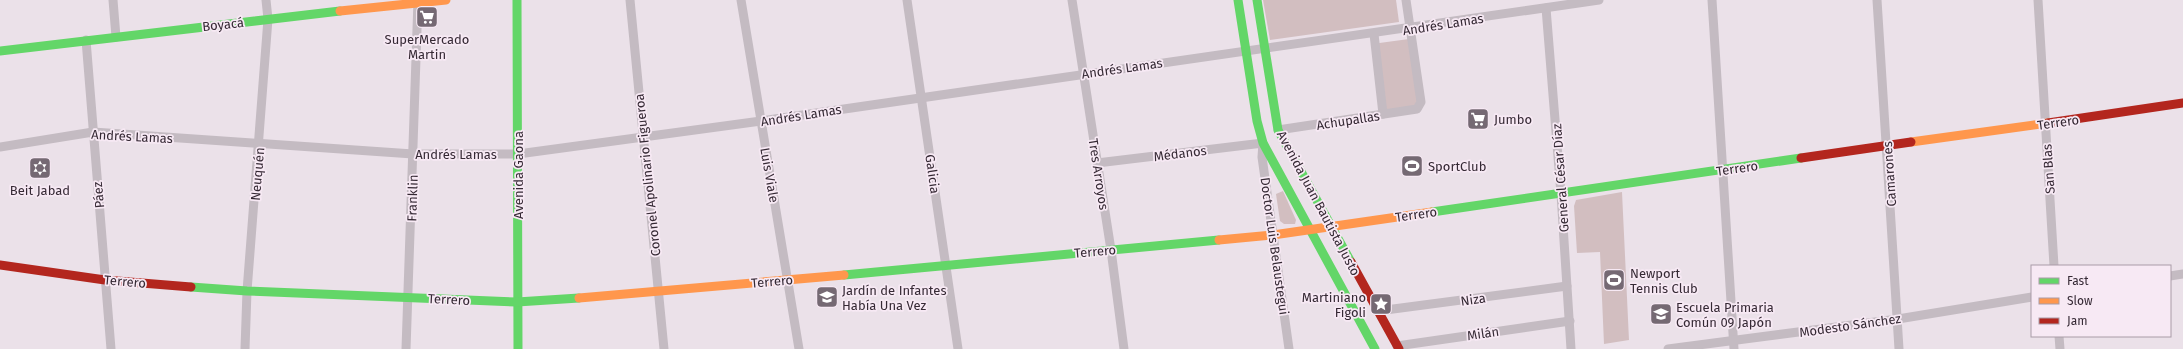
<svg xmlns="http://www.w3.org/2000/svg" width="2183" height="349" font-family="'Fira Sans',sans-serif">
<style>
.green{fill:#d2bec0}
.lines{fill:none;stroke-linecap:round;stroke-linejoin:round}
.street{stroke:#c4bbc2;stroke-width:9}
.fast{stroke:#63d668;stroke-width:9}
.slow{stroke:#ff974d;stroke-width:9}
.jam{stroke:#b3261e;stroke-width:9}
.labels{text-anchor:middle;stroke-width:3.5;stroke-linejoin:round;paint-order:stroke}
.street-label{font-size:13px;fill:#352934;stroke:#f7e9f4}
.poi-label{font-size:13px;fill:#352934;stroke:#f7e9f4;text-anchor:start}
</style>
<rect width="100%" height="100%" fill="#ebe1e9"/>
<g class="green">
<path d="M 1263,0 L 1396,0 L 1399,22 L 1270,40 Z"/>
<path d="M 1409,39 L 1419,108 L 1382,113 L 1372,44 Z"/>
<path d="M 1283,191 L 1296,220 L 1295,224 L 1284,224 L 1280,221 L 1276,194 Z"/>
<path d="M 1622,192 L 1629,340 L 1604,344 L 1600,252 L 1577,253 L 1574,206 L 1576,200 Z"/>
</g>
<g class="lines">
<g class="street">
<path d="M 113,0 L 116,37"/>
<path d="M 630,0 L 664,349"/>
<path d="M 741,0 L 799,349"/>
<path d="M 907,0 L 958,349"/>
<path d="M 1072,0 L 1111,250 L 1124,349"/>
<path d="M 1712,0 L 1734,349"/>
<path d="M 1877,0 L 1899,349"/>
<path d="M 2038,0 L 2054,266"/>
<path d="M 1546,8 L 1561,194 L 1571,349"/>
<path d="M 1374,34 L 1383,114"/>
<path d="M 86,40 L 111,349"/>
<path d="M 1278,130 L 1417,109 L 1421,102 L 1406,0"/>
<path d="M 0,147 L 93,132 L 413,154 L 518,154 L 761,121 L 1599,0"/>
<path d="M 1097,163 L 1263,143 L 1262,157 L 1289,349"/>
<path d="M 2170,276 L 2183,274"/>
<path d="M 1378,311 L 1567,286"/>
<path d="M 2059,336 L 2060,349"/>
<path d="M 1397,346 L 1570,321"/>
<path d="M 245,349 L 247,291 L 268,19 L 266,0"/>
<path d="M 406,349 L 418,0"/>
<path d="M 1668,349 L 1898,319 L 2032,297"/>
</g>
<g class="fast">
<path d="M 517,0 L 518,349"/>
<path d="M 1238,0 L 1257,121 L 1263,143 L 1375,349"/>
<path d="M 1257,0 L 1278,130 L 1351,262"/>
<path d="M 0,51 L 340,11"/>
<path d="M 1432,212 L 1801,158"/>
<path d="M 844,275 L 1219,240"/>
<path d="M 191,287 L 247,291 L 517,302 L 579,298"/>
</g>
<g class="slow">
<path d="M 340,11 L 446,0"/>
<path d="M 1911,142 L 2048,123"/>
<path d="M 1219,240 L 1273,235 L 1432,212"/>
<path d="M 579,298 L 844,275"/>
</g>
<g class="jam">
<path d="M 2048,123 L 2183,103"/>
<path d="M 1801,158 L 1911,142"/>
<path d="M 1351,262 L 1399,349"/>
<path d="M 0,265 L 105,280 L 191,287"/>
</g>
</g>
<defs>
<g id="supermarket-square" transform="scale(1.15)"><rect x="-9" y="-9" width="18" height="18" rx="4" fill="#756973" stroke="#f7e9f4"/><path d="M-6-5.5h2.5l.6 2H6L4.5 2H-2.5L-4.4-4H-6ZM-1.5 3.2a1.3 1.3 0 1 0 .1 0ZM3 3.2a1.3 1.3 0 1 0 .1 0Z" fill="#fff"/></g>
<g id="stadium-square" transform="scale(1.15)"><rect x="-9" y="-9" width="18" height="18" rx="4" fill="#756973" stroke="#f7e9f4"/><path d="M0-5a6.5 5 0 1 0 0 10a6.5 5 0 1 0 0-10ZM-3.5-1.8h7v3.6h-7Z" fill="#fff"/></g>
<g id="synagogue-square" transform="scale(1.15)"><rect x="-9" y="-9" width="18" height="18" rx="4" fill="#756973" stroke="#f7e9f4"/><path d="M0-6.5L5.6 3.2H-5.6ZM0 6.5L5.6-3.2H-5.6Z" fill="#fff"/></g>
<g id="school-square" transform="scale(1.15)"><rect x="-9" y="-9" width="18" height="18" rx="4" fill="#756973" stroke="#f7e9f4"/><path d="M0-5L7-2L0 1L-7-2ZM-4 1L0 2.5L4 1V4Q0 6-4 4Z" fill="#fff"/></g>
<g id="sight-square" transform="scale(1.15)"><rect x="-9" y="-9" width="18" height="18" rx="4" fill="#756973" stroke="#f7e9f4"/><path d="M0-6L1.8-2.2L6-1.7L2.9 1.2L3.7 5.4L0 3.3L-3.7 5.4L-2.9 1.2L-6-1.7L-1.8-2.2Z" fill="#fff"/></g>
</defs>
<g fill-rule="evenodd">
<use href="#supermarket-square" x="427" y="17"/>
<use href="#supermarket-square" x="1478" y="119"/>
<use href="#stadium-square" x="1412" y="166"/>
<use href="#synagogue-square" x="40" y="168"/>
<use href="#stadium-square" x="1614" y="280"/>
<use href="#school-square" x="827" y="297"/>
<use href="#sight-square" x="1381" y="304"/>
<use href="#school-square" x="1661" y="314"/>
</g>
<g class="labels">
<g class="street-label">
<text transform="translate(223 24) rotate(-6)" y="5">Boyacá</text>
<text transform="translate(1443 24) rotate(-9)" y="5">Andrés Lamas</text>
<text transform="translate(1122 68) rotate(-8)" y="5">Andrés Lamas</text>
<text transform="translate(801 115) rotate(-9)" y="5">Andrés Lamas</text>
<text transform="translate(1348 120) rotate(-9)" y="5">Achupallas</text>
<text transform="translate(2058 122) rotate(-8)" y="5">Terrero</text>
<text transform="translate(132 136) rotate(3)" y="5">Andrés Lamas</text>
<text transform="translate(1180 153) rotate(-7)" y="5">Médanos</text>
<text x="456" y="159">Andrés Lamas</text>
<text transform="translate(1737 168) rotate(-8)" y="5">Terrero</text>
<text transform="translate(2048 169) rotate(-94)" y="5">San Blas</text>
<text transform="translate(257 174) rotate(-85)" y="5">Neuquén</text>
<text transform="translate(933 174) rotate(82)" y="5">Galicia</text>
<text transform="translate(1099 174) rotate(81)" y="5">Tres Arroyos</text>
<text transform="translate(1889 174) rotate(-94)" y="5">Camarones</text>
<text transform="translate(518 175) rotate(-90)" y="5">Avenida Gaona</text>
<text transform="translate(647 175) rotate(-96)" y="5">Coronel Apolinario Figueroa</text>
<text transform="translate(770 175) rotate(80)" y="5">Luis Viale</text>
<text transform="translate(1560 178) rotate(-94)" y="5">General César Díaz</text>
<text transform="translate(98 195) rotate(-95)" y="5">Páez</text>
<text transform="translate(412 198) rotate(-88)" y="5">Franklin</text>
<text transform="translate(1319 203) rotate(62)" y="5">Avenida Juan Bautista Justo</text>
<text transform="translate(1416 214) rotate(-8)" y="5">Terrero</text>
<text transform="translate(1275 246) rotate(82)" y="5">Doctor Luis Belaustegui</text>
<text transform="translate(1095 251) rotate(-5)" y="5">Terrero</text>
<text transform="translate(125 281) rotate(5)" y="5">Terrero</text>
<text transform="translate(772 281) rotate(-5)" y="5">Terrero</text>
<text transform="translate(449 299) rotate(3)" y="5">Terrero</text>
<text transform="translate(1473 299) rotate(-8)" y="5">Niza</text>
<text transform="translate(1850 325) rotate(-8)" y="5">Modesto Sánchez</text>
<text transform="translate(1483 333) rotate(-8)" y="5">Milán</text>
</g>
<g class="poi-label">
<text x="427" y="44" text-anchor="middle">SuperMercado<tspan x="427" dy="15">Martin</tspan></text>
<text x="1494" y="124">Jumbo</text>
<text x="1428" y="171">SportClub</text>
<text x="40" y="195" text-anchor="middle">Beit Jabad</text>
<text x="1630" y="278">Newport<tspan x="1630" dy="15">Tennis Club</tspan></text>
<text x="842" y="295">Jardín de Infantes<tspan x="842" dy="15">Había Una Vez</tspan></text>
<text x="1366" y="302" text-anchor="end">Martiniano<tspan x="1366" dy="15">Figoli</tspan></text>
<text x="1676" y="312">Escuela Primaria<tspan x="1676" dy="15">Común 09 Japón</tspan></text>
</g>
</g>
<rect x="2031" y="265" width="140" height="72" fill="#f7e9f4" stroke="#a99ca7"/>
<rect x="2039" y="278" width="20" height="6" fill="#63d668" stroke="#a99ca7"/>
<text x="2067" y="285" font-size="12" fill="#352934">Fast</text>
<rect x="2039" y="298" width="20" height="6" fill="#ff974d" stroke="#a99ca7"/>
<text x="2067" y="305" font-size="12" fill="#352934">Slow</text>
<rect x="2039" y="318" width="20" height="6" fill="#b3261e" stroke="#a99ca7"/>
<text x="2067" y="325" font-size="12" fill="#352934">Jam</text>
</svg>
